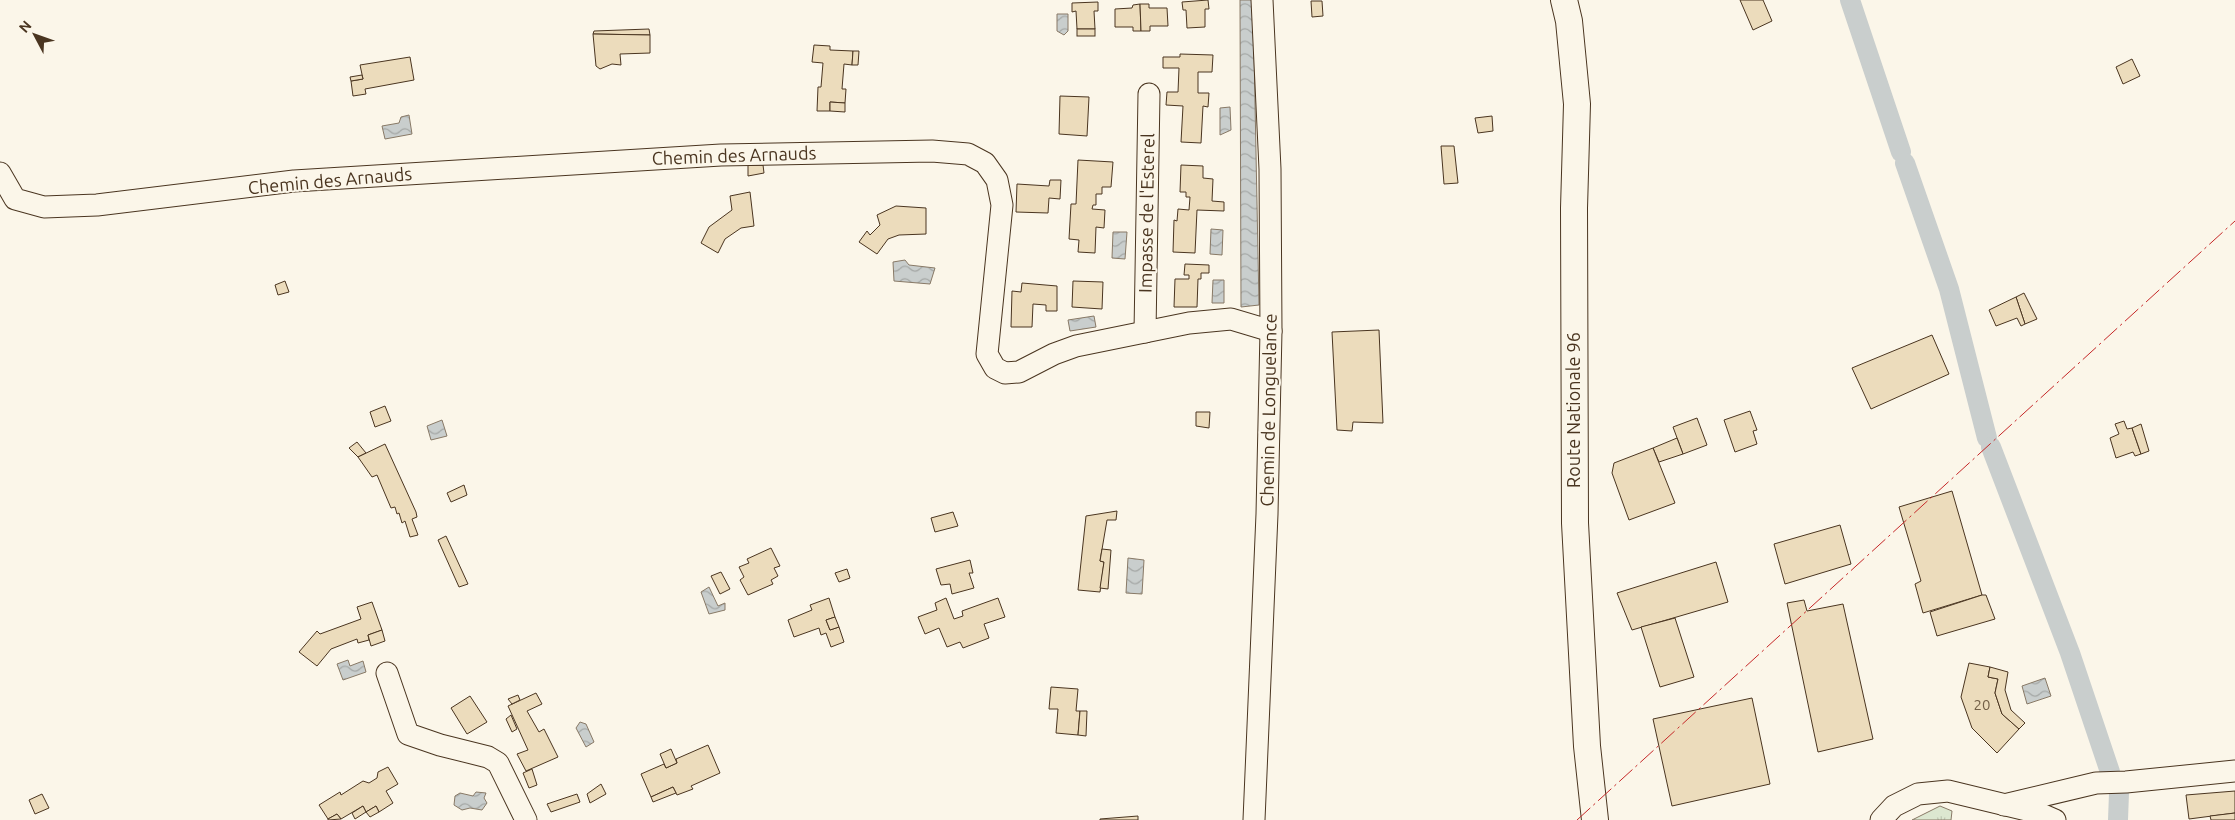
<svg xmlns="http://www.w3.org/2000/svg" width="2235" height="820" font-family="Ubuntu,sans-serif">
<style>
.grass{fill:url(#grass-tufts);stroke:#887966}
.water{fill:url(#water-waves);stroke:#887966}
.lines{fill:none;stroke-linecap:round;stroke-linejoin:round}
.canal{stroke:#c9cecd;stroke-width:20}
.building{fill:#ecdcbc;stroke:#4a3520}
.minor-casing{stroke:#4a3520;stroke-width:23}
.major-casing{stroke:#4a3520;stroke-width:28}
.minor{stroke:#fbf6e9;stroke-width:21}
.major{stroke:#fbf6e9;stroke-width:26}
.power{stroke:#c62828;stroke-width:1;stroke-dasharray:18 4 2.5 4;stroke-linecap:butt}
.labels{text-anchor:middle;stroke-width:4;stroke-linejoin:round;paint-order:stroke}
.number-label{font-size:15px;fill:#725f47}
.street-label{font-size:18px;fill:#4a3520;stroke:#fbf6e9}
</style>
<defs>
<pattern id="grass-tufts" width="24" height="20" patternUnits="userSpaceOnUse" patternTransform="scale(1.25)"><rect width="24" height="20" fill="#dce7d0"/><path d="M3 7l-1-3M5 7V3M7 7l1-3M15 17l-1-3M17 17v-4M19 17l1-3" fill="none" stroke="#bec7b2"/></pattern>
<pattern id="water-waves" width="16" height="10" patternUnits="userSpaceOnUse" patternTransform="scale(1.25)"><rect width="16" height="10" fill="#c9cecd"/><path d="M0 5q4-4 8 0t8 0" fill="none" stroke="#a5a8a6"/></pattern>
</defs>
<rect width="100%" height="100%" fill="#fbf6e9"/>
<path class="grass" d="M 1940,806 L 1952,811 L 1951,820 L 1912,820 Z"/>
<g class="water">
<path d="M 1240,0 L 1253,0 L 1259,305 L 1241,307 Z"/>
<path d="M 1057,14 L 1068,14 L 1068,31 L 1064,35 L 1057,31 Z"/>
<path d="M 1230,107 L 1231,130 L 1220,135 L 1220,108 Z"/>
<path d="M 409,115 L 412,134 L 385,139 L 382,126 L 399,123 L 401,117 Z"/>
<path d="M 1211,229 L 1223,230 L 1222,255 L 1210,254 Z"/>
<path d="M 1113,232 L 1127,232 L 1125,259 L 1112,258 Z"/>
<path d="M 905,260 L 909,265 L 935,268 L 930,284 L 894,281 L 893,262 Z"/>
<path d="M 1213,280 L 1224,280 L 1224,303 L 1212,303 Z"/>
<path d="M 1094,316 L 1096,327 L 1070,331 L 1068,320 Z"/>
<path d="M 442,420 L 447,436 L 431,440 L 427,426 Z"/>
<path d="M 1128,558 L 1144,560 L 1142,594 L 1126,593 Z"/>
<path d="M 709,587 L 718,606 L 725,603 L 725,610 L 709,614 L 701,592 Z"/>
<path d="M 348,660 L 350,666 L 363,661 L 366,672 L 343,680 L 337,664 Z"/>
<path d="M 2045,678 L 2051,696 L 2027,704 L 2022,686 Z"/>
<path d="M 580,722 L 586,724 L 594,742 L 586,747 L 576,728 Z"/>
<path d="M 476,792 L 486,793 L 484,798 L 487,803 L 482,810 L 470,808 L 462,810 L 454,805 L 455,796 L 460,793 L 473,796 Z"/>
</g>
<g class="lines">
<g class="canal">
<path d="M 1850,0 L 1901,152"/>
<path d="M 1905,163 L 1949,289 L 1987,438"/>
<path d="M 1991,447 L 2070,653 L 2110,772"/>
<path d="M 2118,820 L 2119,793"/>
</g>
</g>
<g class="building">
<path d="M 1208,0 L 1209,9 L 1205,9 L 1205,27 L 1187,28 L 1186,10 L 1183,10 L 1182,2 Z"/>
<path d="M 1740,0 L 1763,0 L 1772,21 L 1753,30 Z"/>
<path d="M 1311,1 L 1322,1 L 1323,16 L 1312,17 Z"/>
<path d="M 1098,2 L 1098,11 L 1094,11 L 1095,29 L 1077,29 L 1076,11 L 1072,12 L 1072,3 Z"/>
<path d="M 1140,4 L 1141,31 L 1133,31 L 1133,27 L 1115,27 L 1115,9 L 1132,8 L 1133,5 Z"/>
<path d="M 1140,4 L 1149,4 L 1149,8 L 1167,8 L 1168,26 L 1150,26 L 1150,31 L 1141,31 Z"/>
<path d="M 649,29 L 650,35 L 593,34 L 594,31 Z"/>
<rect x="1077" y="29" width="18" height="7"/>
<path d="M 593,34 L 650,35 L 650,53 L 620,54 L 621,65 L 612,64 L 600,69 L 596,66 Z"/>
<path d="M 814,45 L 830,46 L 830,50 L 853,51 L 852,65 L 844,64 L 842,89 L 846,89 L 845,103 L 830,102 L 830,111 L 817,111 L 818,87 L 821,87 L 823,63 L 812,62 Z"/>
<path d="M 853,51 L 859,51 L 858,65 L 852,65 Z"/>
<path d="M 1180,54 L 1213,55 L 1212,72 L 1198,72 L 1198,93 L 1209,93 L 1208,107 L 1203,106 L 1201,143 L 1181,142 L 1183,106 L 1166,105 L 1167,92 L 1178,92 L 1179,68 L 1163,68 L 1163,57 L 1180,57 Z"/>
<path d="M 410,57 L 414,80 L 365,89 L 366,94 L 353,96 L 351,81 L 363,79 L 360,65 Z"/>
<path d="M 2132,59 L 2140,76 L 2123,84 L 2116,67 Z"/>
<path d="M 362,75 L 363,79 L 351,81 L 350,77 Z"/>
<path d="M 1060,96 L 1089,97 L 1087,136 L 1059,134 Z"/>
<path d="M 830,102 L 845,103 L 845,112 L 830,111 Z"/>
<path d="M 1492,116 L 1493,131 L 1478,133 L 1475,118 Z"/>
<path d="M 1441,146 L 1454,146 L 1458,183 L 1444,184 Z"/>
<path d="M 1078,160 L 1113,162 L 1111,187 L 1102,187 L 1102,194 L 1096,194 L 1096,205 L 1093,205 L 1092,209 L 1105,210 L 1104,228 L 1096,227 L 1095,253 L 1078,252 L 1079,240 L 1069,239 L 1071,204 L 1076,204 Z"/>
<path d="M 748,165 L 763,165 L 764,173 L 748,176 Z"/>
<path d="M 1181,165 L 1203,166 L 1203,178 L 1213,179 L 1212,201 L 1224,202 L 1224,211 L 1197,210 L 1195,253 L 1173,252 L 1174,220 L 1177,221 L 1178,209 L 1189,210 L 1190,197 L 1186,197 L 1186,192 L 1180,192 Z"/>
<path d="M 1050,180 L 1061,180 L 1060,199 L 1049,198 L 1048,213 L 1016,212 L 1017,184 L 1049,186 Z"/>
<path d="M 750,192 L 754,226 L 741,228 L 725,239 L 718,253 L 701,243 L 709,227 L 732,210 L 730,196 Z"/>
<path d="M 896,206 L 926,208 L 926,234 L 899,235 L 888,239 L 877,254 L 859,242 L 867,231 L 870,235 L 880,225 L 877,215 Z"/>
<path d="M 1185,264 L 1209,265 L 1209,273 L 1201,273 L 1201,279 L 1198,279 L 1197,307 L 1174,307 L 1175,279 L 1189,279 L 1189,275 L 1184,275 Z"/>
<path d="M 285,281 L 289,292 L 278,295 L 275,285 Z"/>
<path d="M 1073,281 L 1103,282 L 1102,309 L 1072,307 Z"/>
<path d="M 1022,283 L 1057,286 L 1057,311 L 1046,311 L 1046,305 L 1033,304 L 1032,327 L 1011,327 L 1012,291 L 1021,292 Z"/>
<path d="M 2024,293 L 2037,319 L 2025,324 L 2016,297 Z"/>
<path d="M 2016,297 L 2025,324 L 2021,326 L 2017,318 L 1996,326 L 1989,310 Z"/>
<path d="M 1379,330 L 1383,423 L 1353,422 L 1352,431 L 1337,430 L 1332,332 Z"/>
<path d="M 1932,335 L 1949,374 L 1871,409 L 1852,368 Z"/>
<path d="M 385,406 L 391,421 L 375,427 L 370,412 Z"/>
<path d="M 1750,411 L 1757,430 L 1753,431 L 1757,444 L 1735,452 L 1724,420 Z"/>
<path d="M 1196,412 L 1210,412 L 1209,428 L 1196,426 Z"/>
<path d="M 1697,418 L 1707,445 L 1683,454 L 1673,427 Z"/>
<path d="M 2124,421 L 2127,429 L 2132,428 L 2141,454 L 2135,456 L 2133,452 L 2116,458 L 2110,438 L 2119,434 L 2115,424 Z"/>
<path d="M 2141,424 L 2149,451 L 2141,454 L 2132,428 Z"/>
<path d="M 1677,438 L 1683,454 L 1659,462 L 1653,448 Z"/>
<path d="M 357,442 L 366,453 L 358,457 L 349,448 Z"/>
<path d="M 385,444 L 416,512 L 417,517 L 412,519 L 418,535 L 410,537 L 405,521 L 402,523 L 399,513 L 397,514 L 395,507 L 391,508 L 377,475 L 372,477 L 358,457 Z"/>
<path d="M 1653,448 L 1675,503 L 1629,520 L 1612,473 L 1614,463 Z"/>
<path d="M 464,485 L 467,495 L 451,502 L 447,493 Z"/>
<path d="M 1952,491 L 1982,595 L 1923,613 L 1915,584 L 1921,581 L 1899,507 Z"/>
<path d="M 1117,511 L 1116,520 L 1107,520 L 1100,561 L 1104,562 L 1100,592 L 1078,590 L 1086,516 Z"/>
<path d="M 953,512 L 958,526 L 935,532 L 931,518 Z"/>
<path d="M 1840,525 L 1851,564 L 1785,584 L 1774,544 Z"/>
<path d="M 446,536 L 468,584 L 459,587 L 438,540 Z"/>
<path d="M 771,548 L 780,566 L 774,568 L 778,576 L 771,580 L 773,584 L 748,595 L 740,580 L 744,577 L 739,567 L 749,563 L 747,559 Z"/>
<path d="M 1102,549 L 1111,550 L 1108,589 L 1100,588 L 1104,562 L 1100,561 Z"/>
<path d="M 970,560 L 973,573 L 969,573 L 974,588 L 952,594 L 950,584 L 941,585 L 936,569 Z"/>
<path d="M 1716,562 L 1728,602 L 1632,630 L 1617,593 Z"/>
<path d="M 847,569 L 850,578 L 839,582 L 835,573 Z"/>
<path d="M 721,572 L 730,589 L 720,594 L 711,576 Z"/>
<path d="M 1982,595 L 1986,595 L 1995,619 L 1937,636 L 1930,612 Z"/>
<path d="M 829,598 L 835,617 L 826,620 L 830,630 L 839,627 L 844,642 L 831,647 L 826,633 L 821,635 L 819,628 L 794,637 L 788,620 L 812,610 L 810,605 Z"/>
<path d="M 946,598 L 954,619 L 963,616 L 962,611 L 998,598 L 1005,617 L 984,624 L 989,638 L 963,648 L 960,642 L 947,647 L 939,628 L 925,634 L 918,617 L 937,610 L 935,603 Z"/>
<path d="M 1804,600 L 1807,611 L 1843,604 L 1873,739 L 1818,752 L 1787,603 Z"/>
<path d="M 372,602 L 382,630 L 368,635 L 369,640 L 358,643 L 357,639 L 331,649 L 317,666 L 299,652 L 317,631 L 320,634 L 361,619 L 357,607 Z"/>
<path d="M 835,617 L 839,627 L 830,630 L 826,620 Z"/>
<path d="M 1675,618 L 1694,677 L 1660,687 L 1641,627 Z"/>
<path d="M 382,630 L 385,641 L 371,646 L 368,635 Z"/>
<path d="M 1969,663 L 1990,667 L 1988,677 L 1998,679 L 1995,693 L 2002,714 L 2019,729 L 1997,753 L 1972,728 L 1961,697 Z"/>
<path d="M 1990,667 L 2008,672 L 2005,690 L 2011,710 L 2025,723 L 2019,729 L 2002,714 L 1995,693 L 1998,679 L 1988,677 Z"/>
<path d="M 1051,687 L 1078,689 L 1076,711 L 1080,711 L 1078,735 L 1056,733 L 1058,709 L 1049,709 Z"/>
<path d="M 536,693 L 542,704 L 527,711 L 539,732 L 544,729 L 558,757 L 526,771 L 517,754 L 528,750 L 508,706 Z"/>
<path d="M 518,695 L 520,700 L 512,704 L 508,699 Z"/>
<path d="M 470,696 L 487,722 L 467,734 L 451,708 Z"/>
<path d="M 1752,698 L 1770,784 L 1672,806 L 1653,719 Z"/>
<path d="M 1080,711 L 1087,711 L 1086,736 L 1078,735 Z"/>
<path d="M 511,715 L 517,729 L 512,732 L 506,719 Z"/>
<path d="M 708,745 L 720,773 L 691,786 L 693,789 L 677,795 L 673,787 L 651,797 L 641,774 L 664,764 L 666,768 L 677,763 L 676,759 Z"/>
<path d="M 671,749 L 677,763 L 666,768 L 660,754 Z"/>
<path d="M 388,767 L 398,784 L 386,791 L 393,803 L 379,812 L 376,806 L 366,812 L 363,806 L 341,819 L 337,814 L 328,819 L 319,805 L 340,792 L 341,795 L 363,781 L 369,783 L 377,778 L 378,772 Z"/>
<path d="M 532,769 L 537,785 L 529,788 L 523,773 Z"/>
<path d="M 601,784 L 606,794 L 590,803 L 587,794 Z"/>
<path d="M 673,787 L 676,793 L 653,802 L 651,797 Z"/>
<path d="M 2235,791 L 2235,813 L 2189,819 L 2186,795 Z"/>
<path d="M 42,794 L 49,808 L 35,814 L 29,800 Z"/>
<path d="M 577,794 L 580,802 L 551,812 L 547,804 Z"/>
<path d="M 363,806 L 366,812 L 355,819 L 352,813 Z"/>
<path d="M 376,806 L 379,812 L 370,817 L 366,812 Z"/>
<path d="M 2235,813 L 2235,820 L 2211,820 L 2210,816 Z"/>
<path d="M 337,814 L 341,819 L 328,820 L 328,819 Z"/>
<path d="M 1138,816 L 1138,820 L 1100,820 L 1100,819 Z"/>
</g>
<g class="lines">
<g class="minor-casing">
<g id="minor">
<path d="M 0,173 L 15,199 L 44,207 L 97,205 L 294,181 L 721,155 L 932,151 L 968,154 L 985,163 L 997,180 L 1002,205 L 987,354 L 995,368 L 1005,373 L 1019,372 L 1054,354 L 1076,346 L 1189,323 L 1231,319 L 1271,331"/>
<path d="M 1145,332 L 1149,94"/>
<path d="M 387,673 L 408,734 L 440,745 L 488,757 L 498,763 L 526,820"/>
<path d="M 2004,805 L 2096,783 L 2126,782 L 2235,771"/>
<path d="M 1254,820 L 1267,514 L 1271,331 L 1270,169 L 1262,0"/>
<path d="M 1881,820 L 1894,806 L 1918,794 L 1948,791 L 2039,813 L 2055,820"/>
</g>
</g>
<g class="major-casing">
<path id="major" d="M 1564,0 L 1569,21 L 1577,104 L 1574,208 L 1575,523 L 1587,746 L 1595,820"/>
</g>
<use href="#minor" class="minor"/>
<use href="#major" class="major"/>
<path class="power" d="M 1577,820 L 2235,221"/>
</g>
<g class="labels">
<g class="number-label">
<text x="1982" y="710">20</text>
</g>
<g class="street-label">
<text transform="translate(734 156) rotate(-2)" y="6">Chemin des Arnauds</text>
<text transform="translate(330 181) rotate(-5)" y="6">Chemin des Arnauds</text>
<text transform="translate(1147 213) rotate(-89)" y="6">Impasse de l'Esterel</text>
<text transform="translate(1269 410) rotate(-89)" y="6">Chemin de Longuelance</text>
<text transform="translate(1574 410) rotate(-90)" y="6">Route Nationale 96</text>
</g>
</g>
<g transform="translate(35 35) rotate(311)" stroke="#fbf6e9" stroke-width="4" paint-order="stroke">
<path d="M0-4L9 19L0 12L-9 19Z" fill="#4a3520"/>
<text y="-8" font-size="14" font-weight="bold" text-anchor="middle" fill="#4a3520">N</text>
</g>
</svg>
